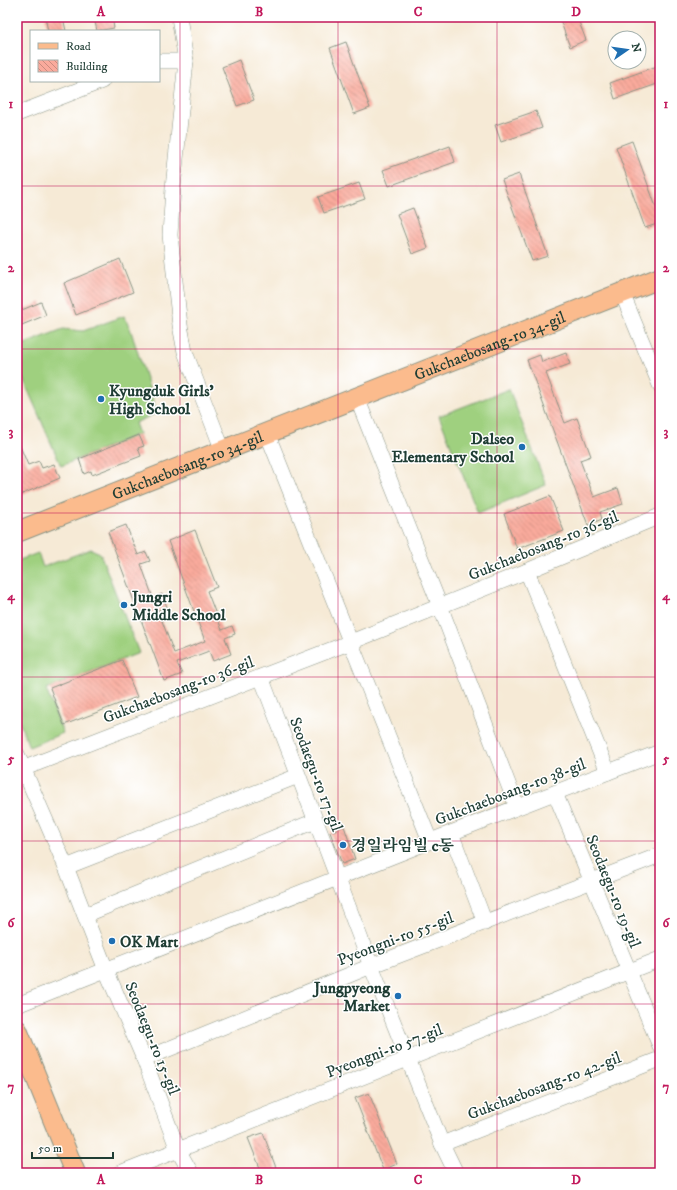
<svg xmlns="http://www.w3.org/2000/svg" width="677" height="1190" font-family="'IM FELL DW Pica','Noto Serif KR',serif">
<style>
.garden{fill:#9fd07f;stroke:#5f865a}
.building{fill:url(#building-back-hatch)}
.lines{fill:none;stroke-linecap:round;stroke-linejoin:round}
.minor-casing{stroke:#8a9485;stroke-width:16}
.major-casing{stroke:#8a9485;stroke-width:22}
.minor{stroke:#fff;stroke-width:15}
.major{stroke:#fbbb8d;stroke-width:20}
.grid{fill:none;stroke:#c2185b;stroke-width:1;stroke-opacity:0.55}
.poi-dot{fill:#1f6fb2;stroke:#fff;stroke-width:1.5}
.labels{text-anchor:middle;stroke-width:3;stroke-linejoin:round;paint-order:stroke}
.street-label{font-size:16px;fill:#1f3d34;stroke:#fff}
.poi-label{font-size:16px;font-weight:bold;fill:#1f3d34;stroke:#fff;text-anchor:start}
.neatline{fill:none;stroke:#c2185b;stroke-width:1.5}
.grid-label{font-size:13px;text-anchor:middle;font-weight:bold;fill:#c2185b}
</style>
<defs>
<pattern id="building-back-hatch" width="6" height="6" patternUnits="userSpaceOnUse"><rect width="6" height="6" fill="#faaa9c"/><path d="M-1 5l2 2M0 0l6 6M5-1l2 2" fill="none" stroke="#ca8c80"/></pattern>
</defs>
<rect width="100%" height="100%" fill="#fff"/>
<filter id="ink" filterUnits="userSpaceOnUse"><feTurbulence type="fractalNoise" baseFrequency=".025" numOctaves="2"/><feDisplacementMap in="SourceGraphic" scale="8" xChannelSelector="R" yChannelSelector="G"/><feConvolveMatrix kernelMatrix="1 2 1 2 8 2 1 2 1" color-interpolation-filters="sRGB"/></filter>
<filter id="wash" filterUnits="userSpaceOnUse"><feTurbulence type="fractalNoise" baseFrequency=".012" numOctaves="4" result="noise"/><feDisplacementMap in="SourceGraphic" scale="16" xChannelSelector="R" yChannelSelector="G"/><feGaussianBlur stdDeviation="0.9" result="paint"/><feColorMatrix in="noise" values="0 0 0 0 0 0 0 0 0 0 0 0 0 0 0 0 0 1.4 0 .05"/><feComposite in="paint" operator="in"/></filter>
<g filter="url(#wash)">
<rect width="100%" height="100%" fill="#f6ead6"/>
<g class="garden">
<path d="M 124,316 L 130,328 L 157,413 L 135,423 L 139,434 L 61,466 L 17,365 L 17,347 L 63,329 L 83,331 Z"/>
<path d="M 509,389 L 546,485 L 478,513 L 439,416 Z"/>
<path d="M 91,549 L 100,553 L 139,653 L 46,689 L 63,733 L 29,747 L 17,716 L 17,561 L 38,553 L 43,567 Z"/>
</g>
<g id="blocks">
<g class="building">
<path d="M 45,17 L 63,17 L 66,31 L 48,31 Z"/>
<path d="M 94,17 L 112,17 L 114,28 L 97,31 Z"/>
<path d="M 559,17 L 577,17 L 586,40 L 570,47 Z"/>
<path d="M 346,42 L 370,108 L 354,114 L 330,48 Z"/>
<path d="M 239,60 L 254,100 L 237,106 L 222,67 Z"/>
<path d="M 660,65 L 660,83 L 615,99 L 610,83 Z"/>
<path d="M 536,111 L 542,128 L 501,142 L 495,125 Z"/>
<path d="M 632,141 L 660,218 L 660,223 L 645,228 L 616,147 Z"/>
<path d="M 450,146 L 455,162 L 389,186 L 383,170 Z"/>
<path d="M 519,174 L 548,256 L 532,261 L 502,180 Z"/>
<path d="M 359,183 L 365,199 L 324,213 L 318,197 Z"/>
<path d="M 413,208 L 428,248 L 412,254 L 397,214 Z"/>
<path d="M 120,259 L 133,292 L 76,315 L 64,283 Z"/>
<path d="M 41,302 L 46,315 L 17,327 L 17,312 Z"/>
<path d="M 566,353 L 570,364 L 546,373 L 565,423 L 577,418 L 591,456 L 580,460 L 594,497 L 618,488 L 623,504 L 600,512 L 602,519 L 588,525 L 527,360 L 540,355 L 542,362 Z"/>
<path d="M 139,435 L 144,446 L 138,448 L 141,456 L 92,475 L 91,471 L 84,474 L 79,459 Z"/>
<path d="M 17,439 L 28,465 L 39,461 L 42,468 L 54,464 L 60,478 L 20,495 L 17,487 Z"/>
<path d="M 550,496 L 564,531 L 517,549 L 504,514 Z"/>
<path d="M 126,525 L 138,555 L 146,552 L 150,561 L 141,564 L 153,598 L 162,594 L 167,607 L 158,610 L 174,653 L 205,641 L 168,541 L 195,530 L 217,587 L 207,591 L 222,630 L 232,626 L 235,634 L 225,638 L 231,654 L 213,661 L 209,651 L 177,663 L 182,674 L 164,681 L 108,532 Z"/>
<path d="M 122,660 L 137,697 L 64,725 L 50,688 Z"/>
<path d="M 344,826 L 355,859 L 342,864 L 330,832 Z"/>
<path d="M 369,1093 L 397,1164 L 383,1170 L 355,1098 Z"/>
<path d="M 263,1133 L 278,1173 L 262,1173 L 248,1138 Z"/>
</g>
</g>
</g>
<g filter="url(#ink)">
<use href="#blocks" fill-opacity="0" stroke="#8a9485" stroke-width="1"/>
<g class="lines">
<g class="minor-casing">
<g id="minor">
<path d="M 179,17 L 186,61 L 173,188 L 170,235 L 175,281 L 180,325 L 185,352 L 223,451"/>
<path d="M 159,61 L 186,61"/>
<path d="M 17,114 L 102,81"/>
<path d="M 622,293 L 660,385"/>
<path d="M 357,398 L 440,606 L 517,807"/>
<path d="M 267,433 L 430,841"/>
<path d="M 527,571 L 608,772"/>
<path d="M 261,677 L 371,966 L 442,1144 L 456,1173"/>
<path d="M 17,754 L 66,867 L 106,970 L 144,1059 L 178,1150 L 191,1173"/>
<path d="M 17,771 L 351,642 L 527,571 L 660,516"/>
<path d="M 555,793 L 660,1046"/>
<path d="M 451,833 L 485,923"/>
<path d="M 66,867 L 298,776"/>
<path d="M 85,915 L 315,821"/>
<path d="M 17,1005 L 451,833 L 660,752"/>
<path d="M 144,1059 L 371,966 L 660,855"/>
<path d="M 442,1144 L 660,1059"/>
<path d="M 120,1173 L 660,959"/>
</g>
</g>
<g class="major-casing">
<g id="major">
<path id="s1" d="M 17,532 L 660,278"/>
<path d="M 17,1030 L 75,1173"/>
</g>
</g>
<use href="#minor" class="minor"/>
<use href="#major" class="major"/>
</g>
</g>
<path class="grid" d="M 180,17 L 180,1173M 338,17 L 338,1173M 497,17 L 497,1173M 17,186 L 660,186M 17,349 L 660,349M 17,513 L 660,513M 17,677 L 660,677M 17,841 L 660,841M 17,1004 L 660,1004"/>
<g class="poi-dot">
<circle cx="101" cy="399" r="4"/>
<circle cx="522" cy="447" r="4"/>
<circle cx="124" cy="605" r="4"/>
<circle cx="343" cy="845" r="4"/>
<circle cx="112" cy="941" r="4"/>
<circle cx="398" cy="996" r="4"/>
</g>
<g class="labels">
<g class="street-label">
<text dy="6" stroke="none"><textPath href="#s1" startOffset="508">Gukchaebosang-ro 34-gil</textPath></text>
<text dy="6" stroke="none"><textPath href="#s1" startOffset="183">Gukchaebosang-ro 34-gil</textPath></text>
<text transform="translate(543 545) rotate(-22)" y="6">Gukchaebosang-ro 36-gil</text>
<text transform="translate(178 689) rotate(-21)" y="6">Gukchaebosang-ro 36-gil</text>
<text transform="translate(317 774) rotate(69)" y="6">Seodaegu-ro 17-gil</text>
<text transform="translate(510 791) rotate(-21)" y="6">Gukchaebosang-ro 38-gil</text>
<text transform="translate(614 891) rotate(68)" y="6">Seodaegu-ro 19-gil</text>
<text transform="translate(395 938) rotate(-21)" y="6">Pyeongni-ro 55-gil</text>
<text transform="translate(153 1038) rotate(68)" y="6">Seodaegu-ro 15-gil</text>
<text transform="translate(384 1050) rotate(-21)" y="6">Pyeongni-ro 57-gil</text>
<text transform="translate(544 1085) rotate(-21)" y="6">Gukchaebosang-ro 42-gil</text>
</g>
<g class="poi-label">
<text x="109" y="396">Kyungduk Girls'<tspan x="109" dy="18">High School</tspan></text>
<text x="514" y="444" text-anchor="end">Dalseo<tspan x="514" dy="18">Elementary School</tspan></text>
<text x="132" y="602">Jungri<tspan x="132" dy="18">Middle School</tspan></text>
<text x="351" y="851">경일라임빌 c동</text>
<text x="120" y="947">OK Mart</text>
<text x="390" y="993" text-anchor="end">Jungpyeong<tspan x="390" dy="18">Market</tspan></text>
</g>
</g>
<rect width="677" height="1190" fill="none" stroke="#fff" stroke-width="44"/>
<rect x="30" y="30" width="130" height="52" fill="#ffffff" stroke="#a5b1ae"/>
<rect x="38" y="43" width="20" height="6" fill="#fbbb8d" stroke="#a5b1ae"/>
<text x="66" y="50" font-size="12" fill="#1f3d34">Road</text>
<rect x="38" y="60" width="20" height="12" fill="url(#building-back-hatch)" stroke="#a5b1ae"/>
<text x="66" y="70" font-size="12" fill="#1f3d34">Building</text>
<g transform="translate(627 50) rotate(77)"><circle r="19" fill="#ffffff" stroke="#a5b1ae"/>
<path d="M0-3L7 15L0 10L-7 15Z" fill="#1f6fb2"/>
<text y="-6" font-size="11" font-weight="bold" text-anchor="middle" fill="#1f3d34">N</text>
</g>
<path d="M32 1152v6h81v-6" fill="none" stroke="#1f3d34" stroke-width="2"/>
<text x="38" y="1152" font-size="12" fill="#1f3d34" stroke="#ffffff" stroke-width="3" paint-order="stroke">50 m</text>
<rect x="22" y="22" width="633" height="1146" class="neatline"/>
<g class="grid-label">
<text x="101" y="16">A</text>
<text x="259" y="16">B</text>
<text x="418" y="16">C</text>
<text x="576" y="16">D</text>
<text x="11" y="108">1</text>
<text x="666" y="108">1</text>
<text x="11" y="272">2</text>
<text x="666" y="272">2</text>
<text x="11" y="436">3</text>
<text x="666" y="436">3</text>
<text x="11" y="600">4</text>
<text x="666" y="600">4</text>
<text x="11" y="763">5</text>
<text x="666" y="763">5</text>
<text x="11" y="927">6</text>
<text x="666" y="927">6</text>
<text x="11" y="1091">7</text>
<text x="666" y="1091">7</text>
<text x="101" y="1184">A</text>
<text x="259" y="1184">B</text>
<text x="418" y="1184">C</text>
<text x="576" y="1184">D</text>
</g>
</svg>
